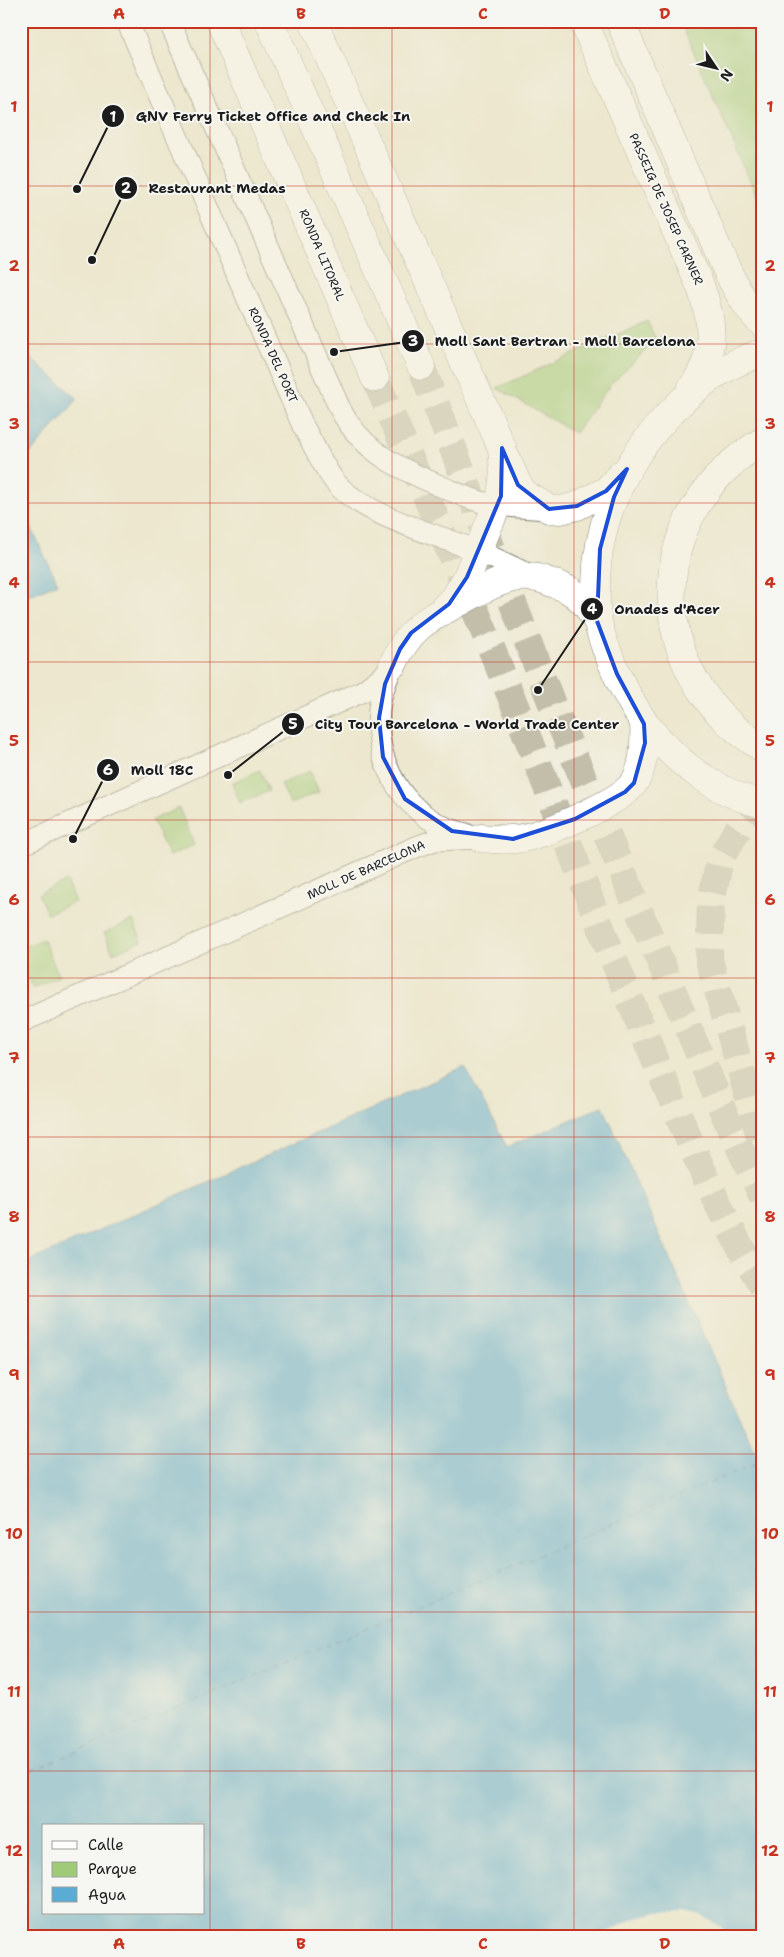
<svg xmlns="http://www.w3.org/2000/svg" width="784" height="1957" font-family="'Shantell Sans',sans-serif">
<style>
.green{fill:#9fcb78;stroke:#5e744a}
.water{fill:#5bacd5;stroke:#3c6478;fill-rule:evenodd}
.pier{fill:#ece7ce}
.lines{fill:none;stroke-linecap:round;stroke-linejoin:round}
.ferry{stroke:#385d6f;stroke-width:1;stroke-dasharray:6 5;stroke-linecap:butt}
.highway-tunnel{stroke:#c2beaa;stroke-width:28;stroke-dasharray:28 14;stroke-linecap:butt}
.street-casing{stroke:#848275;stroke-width:23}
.secondary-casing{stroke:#848275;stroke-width:29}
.highway-casing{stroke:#848275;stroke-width:29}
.street{stroke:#fff;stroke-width:21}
.secondary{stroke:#fff;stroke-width:28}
.highway{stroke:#fff;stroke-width:28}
.marked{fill:none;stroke:#1d4ed8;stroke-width:4;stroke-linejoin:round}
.grid{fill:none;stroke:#c8321e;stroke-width:1;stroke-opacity:0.55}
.labels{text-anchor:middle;stroke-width:4;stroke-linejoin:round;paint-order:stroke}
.street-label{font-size:12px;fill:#1c1c1c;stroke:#f6f6f2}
.leader{fill:none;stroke:#1c1c1c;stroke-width:2}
.callout-dot{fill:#1c1c1c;stroke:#f6f6f2;stroke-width:2}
.mark-label{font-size:15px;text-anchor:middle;font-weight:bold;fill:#fff}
.callout-label{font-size:14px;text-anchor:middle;font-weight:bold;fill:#1c1c1c;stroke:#f6f6f2;stroke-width:4;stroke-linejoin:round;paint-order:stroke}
.neatline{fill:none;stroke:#c8321e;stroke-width:2}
.grid-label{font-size:16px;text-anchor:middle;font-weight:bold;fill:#c8321e}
</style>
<rect width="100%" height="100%" fill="#f6f6f2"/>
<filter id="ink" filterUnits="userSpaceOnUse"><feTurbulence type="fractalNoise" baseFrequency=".02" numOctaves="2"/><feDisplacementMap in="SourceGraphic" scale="10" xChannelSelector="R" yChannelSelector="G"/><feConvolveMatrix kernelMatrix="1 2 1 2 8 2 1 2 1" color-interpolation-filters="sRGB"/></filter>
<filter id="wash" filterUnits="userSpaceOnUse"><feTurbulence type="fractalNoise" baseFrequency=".0096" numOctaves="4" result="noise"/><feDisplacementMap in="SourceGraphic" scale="20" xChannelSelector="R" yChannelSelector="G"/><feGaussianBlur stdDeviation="1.12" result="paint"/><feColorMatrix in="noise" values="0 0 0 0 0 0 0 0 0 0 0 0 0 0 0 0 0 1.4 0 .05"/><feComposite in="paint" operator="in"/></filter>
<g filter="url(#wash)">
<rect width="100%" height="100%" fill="#ece7ce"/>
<g class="green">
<path d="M 680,21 L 763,21 L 763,210 Z"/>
<path d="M 647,321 L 656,340 L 610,385 L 575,433 L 497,388 Z"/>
<path d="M 260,770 L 269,791 L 240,803 L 232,783 Z"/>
<path d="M 310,771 L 319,792 L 290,804 L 281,784 Z"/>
<path d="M 179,808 L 194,845 L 169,856 L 152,820 Z"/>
<path d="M 66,881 L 75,902 L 47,914 L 38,894 Z"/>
<path d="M 133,920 L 142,941 L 113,953 L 104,933 Z"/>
<path d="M 43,939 L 59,976 L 33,988 L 21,962 L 21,948 Z"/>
</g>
<g class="water">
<path d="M 21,349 L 78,399 L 21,464 Z"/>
<path d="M 21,507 L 58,583 L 21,599 Z"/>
<path d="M 465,1067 L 507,1147 L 603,1106 L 763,1471 L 763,1936 L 21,1936 L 21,1265 ZM 44,1826 L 204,1826 L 204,1913 L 44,1913 Z"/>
</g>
<path class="pier" d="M 686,1912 L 702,1916 L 721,1927 L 728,1936 L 600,1936 L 633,1919 L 657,1913 Z"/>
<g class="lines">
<path class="ferry" d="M 21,1775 L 759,1462"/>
</g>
</g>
<g filter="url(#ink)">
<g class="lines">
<g class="highway-tunnel">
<path d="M 421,366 L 552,704 L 726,1118 L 763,1197"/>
<path d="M 375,378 C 434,515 495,651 548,790 C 586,891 625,991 668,1090 C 696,1157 724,1224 763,1286"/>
<path d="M 763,795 L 738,829 L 720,859 L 711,902 L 709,960 L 763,1147"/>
</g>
<g class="street-casing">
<g id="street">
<path d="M 127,21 L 303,426 C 314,445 322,465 335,482 C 362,515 435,534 475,550 C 495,558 514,568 534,577"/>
<path d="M 169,21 L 340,409 C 363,453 402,470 445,488 C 459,494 474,501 489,504 C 507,507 527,507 546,509"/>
<path d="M 391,669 C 387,679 382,690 380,702 C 370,762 406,821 466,834"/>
<path d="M 21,845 L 363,691 L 384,675 L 393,664"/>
<path d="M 21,1022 L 416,847 L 435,840 L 481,838"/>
</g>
</g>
<g class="secondary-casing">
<g id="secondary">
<path d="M 583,21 L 700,285 C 714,323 717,355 691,389"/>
<path d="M 620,21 L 725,266 C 735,287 746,308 763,324"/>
<path d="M 763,353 C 728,362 699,384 674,409 C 627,456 597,517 596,584 C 596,597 595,610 598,622 C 602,642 611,661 619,679 C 632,705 645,727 666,747 C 692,774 727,796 763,804"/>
<path d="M 505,456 L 518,485 L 526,495 L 549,509 L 561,510 L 577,506 L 606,491 L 622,474"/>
<path d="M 445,607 L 456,596 L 467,577 L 501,496 L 504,472 L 502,448"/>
<path d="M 393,664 C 410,627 427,619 462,601 C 483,589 511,572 537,578 C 543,579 549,582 555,584 C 576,591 586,602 597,621"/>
<path d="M 481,838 C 496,839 512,841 527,837 C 549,832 620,802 633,784 C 645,768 645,743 644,724"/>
</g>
</g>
<g class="highway-casing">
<g id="highway">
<path d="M 220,21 L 375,378"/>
<path d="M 269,21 L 421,366"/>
<path d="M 313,21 L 502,448"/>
<path d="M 763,441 C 640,512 642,677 763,748"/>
</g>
</g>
<use href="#street" class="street"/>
<use href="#secondary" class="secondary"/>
<use href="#highway" class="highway"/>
</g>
</g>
<path d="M0 0H784V1957H0ZM 502,448 L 518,485 L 549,509 L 577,506 L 606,491 L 627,469 L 614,497 L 600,549 L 597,621 L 617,674 L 644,724 L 645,743 L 634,783 L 625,792 L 575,819 L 513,839 L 452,831 L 405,799 L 383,757 L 379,718 L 385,684 L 400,649 L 411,633 L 449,604 L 467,577 L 501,496 Z" fill="#ece7ce" fill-opacity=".55" fill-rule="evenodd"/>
<path class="marked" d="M 502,448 L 518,485 L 549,509 L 577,506 L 606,491 L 627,469 L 614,497 L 600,549 L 597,621 L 617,674 L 644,724 L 645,743 L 634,783 L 625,792 L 575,819 L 513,839 L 452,831 L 405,799 L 383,757 L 379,718 L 385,684 L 400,649 L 411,633 L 449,604 L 467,577 L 501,496 Z"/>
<path class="grid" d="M 210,21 L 210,1936M 392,21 L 392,1936M 574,21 L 574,1936M 21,186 L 763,186M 21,344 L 763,344M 21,503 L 763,503M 21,662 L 763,662M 21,820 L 763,820M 21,978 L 763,978M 21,1137 L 763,1137M 21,1296 L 763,1296M 21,1454 L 763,1454M 21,1612 L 763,1612M 21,1771 L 763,1771"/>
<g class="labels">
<g class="street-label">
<text transform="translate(666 209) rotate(66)" y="4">PASSEIG DE JOSEP CARNER</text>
<text transform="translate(322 255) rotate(67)" y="4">RONDA LITORAL</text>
<text transform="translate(273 355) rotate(66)" y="4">RONDA DEL PORT</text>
<text transform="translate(366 870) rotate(-24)" y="4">MOLL DE BARCELONA</text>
</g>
</g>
<path class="leader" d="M77 189L113 116M92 260L126 188M334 352L413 341M538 690L592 609M228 775L293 724M73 839L108 770"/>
<g class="callout-dot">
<circle cx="77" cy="189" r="5"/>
<circle cx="92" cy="260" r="5"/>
<circle cx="334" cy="352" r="5"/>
<circle cx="538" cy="690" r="5"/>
<circle cx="228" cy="775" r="5"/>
<circle cx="73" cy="839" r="5"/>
<circle cx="113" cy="116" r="12"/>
<circle cx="126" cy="188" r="12"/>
<circle cx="413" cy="341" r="12"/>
<circle cx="592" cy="609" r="12"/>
<circle cx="293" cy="724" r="12"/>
<circle cx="108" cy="770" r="12"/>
</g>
<g class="mark-label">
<text x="113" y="122">1</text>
<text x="126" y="193">2</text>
<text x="413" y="346">3</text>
<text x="592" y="614">4</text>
<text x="293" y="729">5</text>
<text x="108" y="775">6</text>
</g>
<g class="callout-label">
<text x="273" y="121">GNV Ferry Ticket Office and Check In</text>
<text x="217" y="193">Restaurant Medas</text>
<text x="565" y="346">Moll Sant Bertran - Moll Barcelona</text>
<text x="667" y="614">Onades d'Acer</text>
<text x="467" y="729">City Tour Barcelona - World Trade Center</text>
<text x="162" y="775">Moll 18C</text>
</g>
<rect width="784" height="1957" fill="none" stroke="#f6f6f2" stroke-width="55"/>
<rect x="42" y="1824" width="162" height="90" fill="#f6f6f2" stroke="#9f9f9c"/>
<rect x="52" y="1841" width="25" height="8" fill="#ffffff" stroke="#9f9f9c"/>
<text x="88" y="1850" font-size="15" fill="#1c1c1c">Calle</text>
<rect x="52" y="1862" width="25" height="15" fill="#9fcb78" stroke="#9f9f9c"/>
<text x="88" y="1874" font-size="15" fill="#1c1c1c">Parque</text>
<rect x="52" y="1887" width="25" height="15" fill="#5bacd5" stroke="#9f9f9c"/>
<text x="88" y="1900" font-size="15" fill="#1c1c1c">Agua</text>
<g transform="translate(716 68) rotate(125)" stroke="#f6f6f2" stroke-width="4" paint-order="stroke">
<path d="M0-4L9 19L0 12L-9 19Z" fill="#1c1c1c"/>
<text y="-8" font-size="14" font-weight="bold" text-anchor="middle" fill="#1c1c1c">N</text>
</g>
<rect x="28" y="28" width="728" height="1902" class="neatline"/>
<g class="grid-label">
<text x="119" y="19">A</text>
<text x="301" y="19">B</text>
<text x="483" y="19">C</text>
<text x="665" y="19">D</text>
<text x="14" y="112">1</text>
<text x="770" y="112">1</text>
<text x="14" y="271">2</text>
<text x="770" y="271">2</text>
<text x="14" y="429">3</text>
<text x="770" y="429">3</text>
<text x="14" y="588">4</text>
<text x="770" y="588">4</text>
<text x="14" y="746">5</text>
<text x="770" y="746">5</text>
<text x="14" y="905">6</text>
<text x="770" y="905">6</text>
<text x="14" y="1063">7</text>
<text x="770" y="1063">7</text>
<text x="14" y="1222">8</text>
<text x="770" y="1222">8</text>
<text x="14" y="1380">9</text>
<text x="770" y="1380">9</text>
<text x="14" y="1539">10</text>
<text x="770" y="1539">10</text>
<text x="14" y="1697">11</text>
<text x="770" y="1697">11</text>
<text x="14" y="1856">12</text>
<text x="770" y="1856">12</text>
<text x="119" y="1949">A</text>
<text x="301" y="1949">B</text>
<text x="483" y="1949">C</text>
<text x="665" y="1949">D</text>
</g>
</svg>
